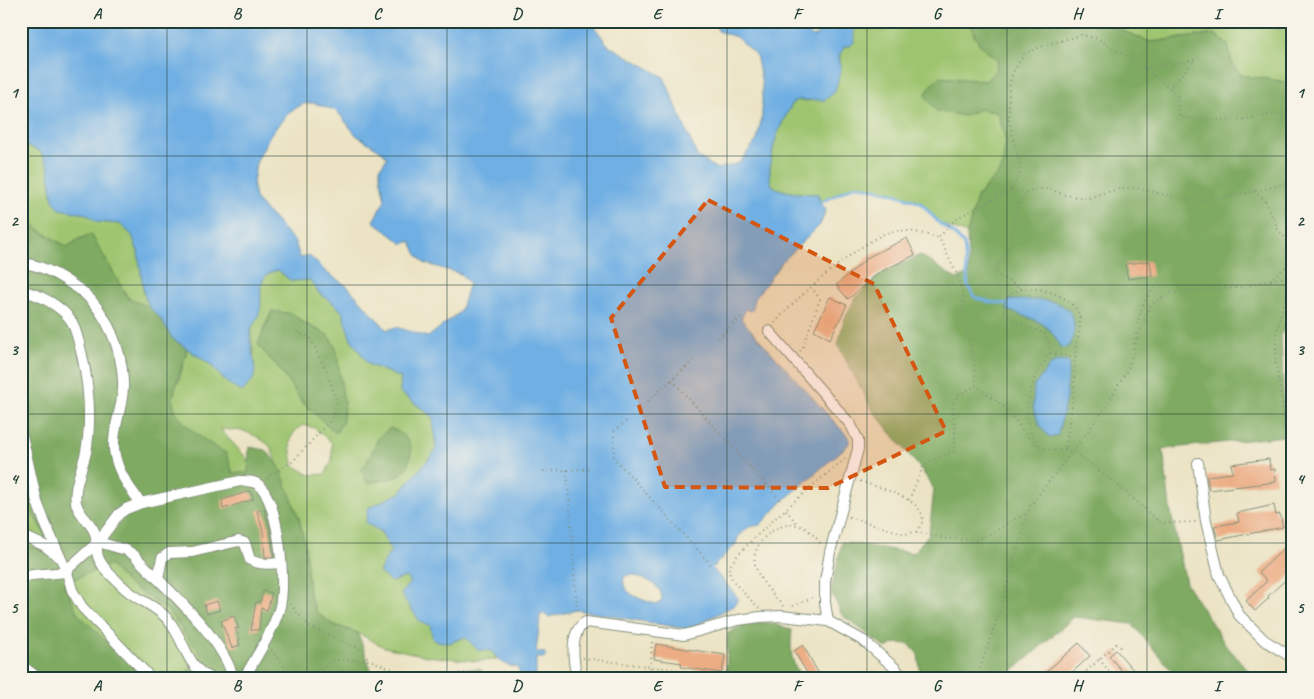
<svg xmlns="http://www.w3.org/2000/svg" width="1314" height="699" font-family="Caveat,sans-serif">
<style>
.green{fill:#9fc570;stroke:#5f8152;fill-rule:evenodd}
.forest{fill:#7faa62;stroke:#4f744b;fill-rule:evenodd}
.water{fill:#6fafe3;stroke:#47768c;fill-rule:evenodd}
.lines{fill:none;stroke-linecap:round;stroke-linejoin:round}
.stream{stroke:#6fafe3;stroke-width:3}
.building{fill:#ecad85}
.minor-casing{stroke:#85907c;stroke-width:12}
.path{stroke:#85907c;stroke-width:2;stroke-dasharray:1 4;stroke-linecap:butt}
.minor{stroke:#fff;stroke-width:10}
.marked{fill:#d45610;fill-opacity:0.2;stroke:#d45610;stroke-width:4;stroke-dasharray:10 6;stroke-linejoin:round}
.grid{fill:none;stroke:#1f3d34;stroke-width:1;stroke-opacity:0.55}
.neatline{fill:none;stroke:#1f3d34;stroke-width:2}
.grid-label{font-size:16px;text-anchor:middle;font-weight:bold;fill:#1f3d34}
</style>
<rect width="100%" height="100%" fill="#f7f3e8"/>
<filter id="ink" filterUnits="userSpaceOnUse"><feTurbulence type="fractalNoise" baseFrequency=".02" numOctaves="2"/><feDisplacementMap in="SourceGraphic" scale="10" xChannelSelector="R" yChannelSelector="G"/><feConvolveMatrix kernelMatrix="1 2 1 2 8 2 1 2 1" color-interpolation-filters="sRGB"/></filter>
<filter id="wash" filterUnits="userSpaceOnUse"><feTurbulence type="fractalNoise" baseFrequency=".0096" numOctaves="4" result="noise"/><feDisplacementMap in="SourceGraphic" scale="20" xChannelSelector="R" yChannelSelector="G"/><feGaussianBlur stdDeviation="1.12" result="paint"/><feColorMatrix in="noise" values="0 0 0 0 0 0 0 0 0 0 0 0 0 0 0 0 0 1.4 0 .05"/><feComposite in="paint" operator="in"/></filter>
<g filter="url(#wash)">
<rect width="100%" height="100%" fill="#ebe3c3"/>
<g class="green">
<path d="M 871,21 L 972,21 C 971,40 983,49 997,59 L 996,70 L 986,81 L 940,77 L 964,116 L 980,109 L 998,113 L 1006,141 L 1002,169 L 977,197 L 967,234 L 939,223 L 921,203 L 893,193 L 856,185 L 820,203 L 818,194 C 808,194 780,193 773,186 C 765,178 774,140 779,130 C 783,121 788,111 793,102 L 799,100 L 810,101 L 841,65 C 838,51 841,47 854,42 L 853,29 L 864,27 Z"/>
<path d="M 1099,21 L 1258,21 L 1259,25 L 1265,21 L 1280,30 L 1279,21 L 1293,21 L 1293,83 L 1241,75 L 1232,64 L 1228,45 L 1215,34 L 1150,42 Z"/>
<path d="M 21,144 L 40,151 L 48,165 L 53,200 L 60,209 L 87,214 L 97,222 L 120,224 L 132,235 L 138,251 L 144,293 L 149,307 L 128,298 L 91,235 L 79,239 L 67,247 L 38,229 L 21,212 Z"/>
<path d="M 21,251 L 178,383 L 186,355 L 186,348 L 211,365 L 226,382 L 254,354 C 252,343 249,334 253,323 C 255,319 258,316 259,313 C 263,295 254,275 278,270 L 291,281 L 310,279 L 319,293 L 336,305 L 343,313 L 350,337 L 368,364 L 401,378 L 400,392 L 433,417 L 437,449 L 400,493 L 368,508 L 366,523 L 381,532 L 410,582 L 430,625 L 449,643 L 465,637 L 478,650 L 492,651 L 497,660 L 477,661 L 427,656 L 384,647 L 358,633 L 332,624 L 316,612 L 309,594 L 307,568 L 299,518 L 270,446 L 258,437 L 244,431 L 220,429 L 259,472 L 252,678 L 21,678 ZM 272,311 L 293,314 L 302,322 L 318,330 L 337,432 L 304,404 L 277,366 L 258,345 L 264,328 ZM 303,425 L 315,428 L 332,443 L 332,461 L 325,474 L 310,475 L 293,465 C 291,447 285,436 303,425 Z"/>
</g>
<g class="forest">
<path d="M 972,21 L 1019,21 L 1028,24 L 1099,21 L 1150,42 L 1215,34 L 1228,45 L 1232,64 L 1241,75 L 1293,83 L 1293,319 L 1281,334 L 1285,436 L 1163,449 L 1170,508 L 1186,583 L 1225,644 L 1255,678 L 1178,678 L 1132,624 L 1074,617 L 1005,678 L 921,678 L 918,654 L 909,644 L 896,643 L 886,648 L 842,615 L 831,592 L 842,542 L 913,553 L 929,534 L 934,489 L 921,469 L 873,411 L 838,345 L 844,320 L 856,297 L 880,275 L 920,255 L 956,279 L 969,274 L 967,234 L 977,197 L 1002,169 L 1006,140 L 998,113 L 980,109 L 964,116 L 936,111 L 925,95 L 930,87 L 939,77 L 986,81 L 996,70 L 997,59 C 983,49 971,39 972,21 ZM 1009,300 L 1027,301 L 1071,344 L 1060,347 C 1049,320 1032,319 1007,310 Z"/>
<path d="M 21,212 L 38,229 L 67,247 L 79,239 L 91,234 L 128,298 L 149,307 L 161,319 L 172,338 L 186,348 L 186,355 C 182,366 174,389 173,400 C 173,421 209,444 226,453 L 233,473 L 248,473 L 249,447 L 266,450 L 279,466 L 299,518 L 305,544 L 309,594 L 316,612 L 332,624 L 358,633 L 374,678 L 21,678 L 21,547 L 48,548 L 44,533 L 21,494 ZM 109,565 L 129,585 L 166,609 L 201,655 L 187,673 L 139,673 L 78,614 L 64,583 Z"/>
<path d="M 272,311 L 293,314 L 302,322 L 328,335 L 336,348 L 344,403 L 343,421 L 336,433 L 304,404 L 277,366 L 258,345 Z"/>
<path d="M 390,428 C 407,435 416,445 408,464 C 407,469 403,473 398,476 C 389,480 377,481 367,483 L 361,470 L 366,464 L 379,437 Z"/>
<path d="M 760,622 L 774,624 L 792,630 C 790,651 790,660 802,678 L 726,678 L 728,633 L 735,629 Z"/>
<path d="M 424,669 L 480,669 L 490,678 L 397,678 L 401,675 Z"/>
</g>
<g class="water">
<path d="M 21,21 L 590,21 L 608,45 L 664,77 L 697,156 L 717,169 L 739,163 L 757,140 L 762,116 L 762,84 L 756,55 L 736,37 L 718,31 L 715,21 L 797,21 L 799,29 L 814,37 L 825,27 L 828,21 L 871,21 L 864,27 L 854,29 L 854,42 L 850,46 L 845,46 L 839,56 L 841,72 L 834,93 L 824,100 L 799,100 L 793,102 C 788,111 783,121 779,130 C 774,140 765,178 773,186 C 781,193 808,194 818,194 L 820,203 L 826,210 L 820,225 L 782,262 L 753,301 L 753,309 L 751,311 L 746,309 L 741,319 L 850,439 L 848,445 L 782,502 L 760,525 L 749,527 L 738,537 L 736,544 L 712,568 L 739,599 L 733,606 L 693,627 L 687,629 L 577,610 L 548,617 L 543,613 L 539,618 L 540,619 L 536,652 L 545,653 L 545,658 L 536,658 L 536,678 L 522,678 L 517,667 C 506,667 497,660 492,651 L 478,650 L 465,637 L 449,643 L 433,640 L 430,625 L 421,623 L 401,594 L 410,582 L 406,577 L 391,582 L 379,572 L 391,550 L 381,532 L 366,523 L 368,508 L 400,493 L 436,450 L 433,417 L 400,392 L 401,378 L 368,364 L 350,337 L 343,313 L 336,305 L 319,293 L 310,280 L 291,281 L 278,270 C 252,276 265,297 259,314 C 256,322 250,327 250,335 C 250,349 257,363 254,377 C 252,382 245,388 242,392 L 226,382 L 211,365 L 172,338 L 161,319 L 149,307 L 144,294 L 138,251 L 132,235 L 120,224 L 97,222 L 87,214 L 60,209 L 53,200 L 48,165 L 40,151 L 21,144 ZM 314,103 L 337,111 L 356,135 L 383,152 L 387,158 L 380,168 L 380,176 L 385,200 L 373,221 L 403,244 L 411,241 L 416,253 L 424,263 L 461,274 L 469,283 L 460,312 L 428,337 L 396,327 L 387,330 L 347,286 L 327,273 L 309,255 L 300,258 L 295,242 L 255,199 L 253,184 L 256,163 L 270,135 L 289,112 L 303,104 ZM 630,574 C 644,578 663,584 662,601 L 657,604 C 644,601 620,594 624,577 Z"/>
<path d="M 1009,300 C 1030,301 1071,294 1074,324 C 1075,330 1072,338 1071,344 L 1066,348 L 1060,347 C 1049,320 1032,319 1007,310 Z"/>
<path d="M 1059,361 L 1068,362 L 1069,365 L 1066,398 L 1058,435 L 1050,438 L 1040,426 L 1033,408 L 1034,386 L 1050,365 Z"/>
</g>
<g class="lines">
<path class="stream" d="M 820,203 L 856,185 L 893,193 L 921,203 L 939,223 L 953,233 L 964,244 L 968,287 L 976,298 L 990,302 L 1008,304"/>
</g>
<g id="blocks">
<g class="building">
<path d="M 907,238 L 915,255 L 880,272 L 848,299 L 836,285 L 870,256 Z"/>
<path d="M 1150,261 L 1152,276 L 1128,279 L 1125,264 Z"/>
<path d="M 830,297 L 847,305 L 830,339 L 814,330 Z"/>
<path d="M 1269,459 L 1270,470 L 1275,469 L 1276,482 L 1209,490 L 1207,476 L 1233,473 L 1231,464 Z"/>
<path d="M 250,491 L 254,499 L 223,509 L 222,500 Z"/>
<path d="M 1274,505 L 1276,515 L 1280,514 L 1283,527 L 1218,540 L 1214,526 L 1239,522 L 1237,513 Z"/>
<path d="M 264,509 L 270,530 L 274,557 L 265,557 L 263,531 L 257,511 Z"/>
<path d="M 1293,540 L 1293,573 L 1268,596 L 1269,598 L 1255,611 L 1246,601 L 1267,581 L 1259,572 Z"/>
<path d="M 263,591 L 272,593 L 267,610 L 261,608 L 259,630 L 251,630 L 256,602 L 260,602 Z"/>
<path d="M 217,601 L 220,610 L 207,614 L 204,605 Z"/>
<path d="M 234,616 L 239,629 L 235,628 L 240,640 L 238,641 L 240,645 L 232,648 L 221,621 Z"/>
<path d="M 1079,643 L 1090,656 L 1066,678 L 1039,678 Z"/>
<path d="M 656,644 L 725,655 L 722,673 L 681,667 L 682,663 L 654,659 Z"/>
<path d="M 803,645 L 821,678 L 810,678 L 794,651 Z"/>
<path d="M 1116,650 L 1140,678 L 1128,678 L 1109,656 Z"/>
</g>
</g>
</g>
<g filter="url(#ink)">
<use href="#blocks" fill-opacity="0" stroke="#85907c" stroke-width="1"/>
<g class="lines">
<g class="minor-casing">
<g id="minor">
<path d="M 21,263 C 38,264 53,272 67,281 C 72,285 78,288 83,292 C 107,313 122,350 123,381 C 125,404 112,426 114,449 C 116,470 128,486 141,503"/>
<path d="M 21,291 C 38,293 63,307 72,322 C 77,332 79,344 82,355 C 89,387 92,419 86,452 C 83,467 70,494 78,508 C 82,517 91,523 95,533 C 97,540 96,544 97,551 C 97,561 108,573 115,579 C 120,584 126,590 132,594 C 145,603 159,608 169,621 C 185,640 186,667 210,678"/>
<path d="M 769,331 L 851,425 L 858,440 L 858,449 L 830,552 L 825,582 L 825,603 L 828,621"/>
<path d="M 21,431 L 37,502 L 45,523 L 67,572 L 72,590 L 82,607 L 146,673 L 148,678"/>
<path d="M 1198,463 L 1206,521 L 1219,575 L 1239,615 L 1264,640 L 1293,658"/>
<path d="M 21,535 L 45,546 L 59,557"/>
<path d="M 98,542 L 126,550 L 134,555 C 164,587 223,636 233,678"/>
<path d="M 21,578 L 32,575 L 67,572 L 70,567 L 98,542 L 119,514 L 126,509 L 141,503 L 240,481 C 248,481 256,481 261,487 C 279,507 287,585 279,610 C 271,634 257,656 244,678"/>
<path d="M 158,579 L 162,558 L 169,553 L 192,552 L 239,541 L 245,543 L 250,560 C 260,565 271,564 281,563"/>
<path d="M 21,665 L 38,678"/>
<path d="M 577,678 C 573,661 569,631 586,622 L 684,635 L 738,620 L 760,617 L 782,616 L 828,621 L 864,641 L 895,668 L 903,678"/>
</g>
</g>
<g class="path">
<path d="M 1144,68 L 1195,60 L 1169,88"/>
<path d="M 1011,190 L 1026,192 L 1038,189 L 1051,189 L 1064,195 L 1087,198 L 1119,189 L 1137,188 L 1187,200 L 1204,200 L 1234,196 L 1290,183 L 1293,180"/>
<path d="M 1254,191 L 1264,199 L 1278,229 L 1293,248"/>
<path d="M 1291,275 L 1276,334 L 1276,364 L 1291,462 L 1293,465"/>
<path d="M 1271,280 L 1293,275"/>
<path d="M 1022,289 L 998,275 L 995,268 C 1002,259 1010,249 1012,237 C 1016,219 1013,207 1026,192"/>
<path d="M 775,323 C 791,302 866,237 890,232 C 906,228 923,234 939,238"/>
<path d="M 718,338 L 741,317"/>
<path d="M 1133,349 C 1137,326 1139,303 1156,286"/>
<path d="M 800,351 L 802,349 L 820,299 L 812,288"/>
<path d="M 1050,353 L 1076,357"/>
<path d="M 672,380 L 782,502"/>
<path d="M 648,401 L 695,359"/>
<path d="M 626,421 L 614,432 L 614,458 L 713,567"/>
<path d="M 1039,445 L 1031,435 L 1027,417 L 1028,401 L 1034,379 L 1050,353 L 1049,342 L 1045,334 L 1015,321 L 1003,313 C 1004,304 1004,298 1012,293 C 1029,281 1073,295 1079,315 C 1082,325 1078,335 1076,345 C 1074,359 1075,374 1074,388 C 1072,408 1068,429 1065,449"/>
<path d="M 1065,449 C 1034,457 1024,429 1007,410 C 999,401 986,394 976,386 L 974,361 L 963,314 L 963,298 L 960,281 L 939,238 L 949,225 L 961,216 L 1011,190 L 1021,171 L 1009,121 L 1009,86 L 1013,72 L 1024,54 L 1043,46 L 1081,35 L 1097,38 L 1144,68 L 1169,88 L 1177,96 L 1180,117 C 1201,120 1225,120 1246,119 C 1262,117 1276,112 1293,114"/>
<path d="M 1065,449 C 1071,454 1079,455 1085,460 C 1112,479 1136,501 1161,523 L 1196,522"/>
<path d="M 567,470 L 577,610"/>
<path d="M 543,471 L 593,469"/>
<path d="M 267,479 L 271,474 L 292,462 L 332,419 L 337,403 L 327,372 L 310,338 L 295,331"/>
<path d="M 909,500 L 923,467 L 936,459 L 955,451 L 955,423 L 952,410 L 953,404 L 958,395 L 976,386"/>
<path d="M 786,510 L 798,525"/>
<path d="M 849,517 L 905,534 L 916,532 C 918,529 922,525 922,522 C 928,499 874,486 859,481"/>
<path d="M 916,532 L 948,539 L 976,540 L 996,531 L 1011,521 L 1028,513"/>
<path d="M 290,604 L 310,627 L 360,649 L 370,660"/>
<path d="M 783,606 C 773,594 758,580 755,564 C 750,544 777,521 797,525 C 807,527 816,537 821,544"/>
<path d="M 793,606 L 816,596"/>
<path d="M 759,608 C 751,599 728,581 729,569 C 731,553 827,473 845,459"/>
<path d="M 271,650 L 292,676 L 300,678"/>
<path d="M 583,658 L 678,670"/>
<path d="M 1099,659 L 1115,678"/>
<path d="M 308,678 L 315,675 L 329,663 L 336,660 L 370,660 L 389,668 L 421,678 L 463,673 L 477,678"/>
<path d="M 650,678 L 652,640"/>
<path d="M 977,678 L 1002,603 L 1030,506 L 1105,409 L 1128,368 L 1143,323 L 1151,304 L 1171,293 L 1243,287 L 1270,280 L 1293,261"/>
<path d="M 1079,678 L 1116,644 L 1122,648"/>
</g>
<use href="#minor" class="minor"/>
</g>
</g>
<path class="marked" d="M 708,200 L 874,284 L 946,431 L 828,488 L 665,487 L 611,318 Z"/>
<path class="grid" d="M 167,21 L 167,678M 307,21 L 307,678M 447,21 L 447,678M 587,21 L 587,678M 727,21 L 727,678M 867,21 L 867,678M 1007,21 L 1007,678M 1147,21 L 1147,678M 21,156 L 1293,156M 21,285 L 1293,285M 21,414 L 1293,414M 21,543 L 1293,543"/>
<rect width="1314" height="699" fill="none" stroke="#f7f3e8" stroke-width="55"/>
<rect x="28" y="28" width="1258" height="644" class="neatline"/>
<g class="grid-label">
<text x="97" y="19">A</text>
<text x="237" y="19">B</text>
<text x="377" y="19">C</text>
<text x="517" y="19">D</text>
<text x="657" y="19">E</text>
<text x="797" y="19">F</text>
<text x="937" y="19">G</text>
<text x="1077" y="19">H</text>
<text x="1217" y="19">I</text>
<text x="14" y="98">1</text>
<text x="1300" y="98">1</text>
<text x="14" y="226">2</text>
<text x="1300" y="226">2</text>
<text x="14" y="355">3</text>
<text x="1300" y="355">3</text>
<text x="14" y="484">4</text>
<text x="1300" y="484">4</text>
<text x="14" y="613">5</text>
<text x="1300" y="613">5</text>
<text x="97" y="691">A</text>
<text x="237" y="691">B</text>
<text x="377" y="691">C</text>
<text x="517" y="691">D</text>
<text x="657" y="691">E</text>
<text x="797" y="691">F</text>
<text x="937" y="691">G</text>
<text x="1077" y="691">H</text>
<text x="1217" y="691">I</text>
</g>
</svg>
